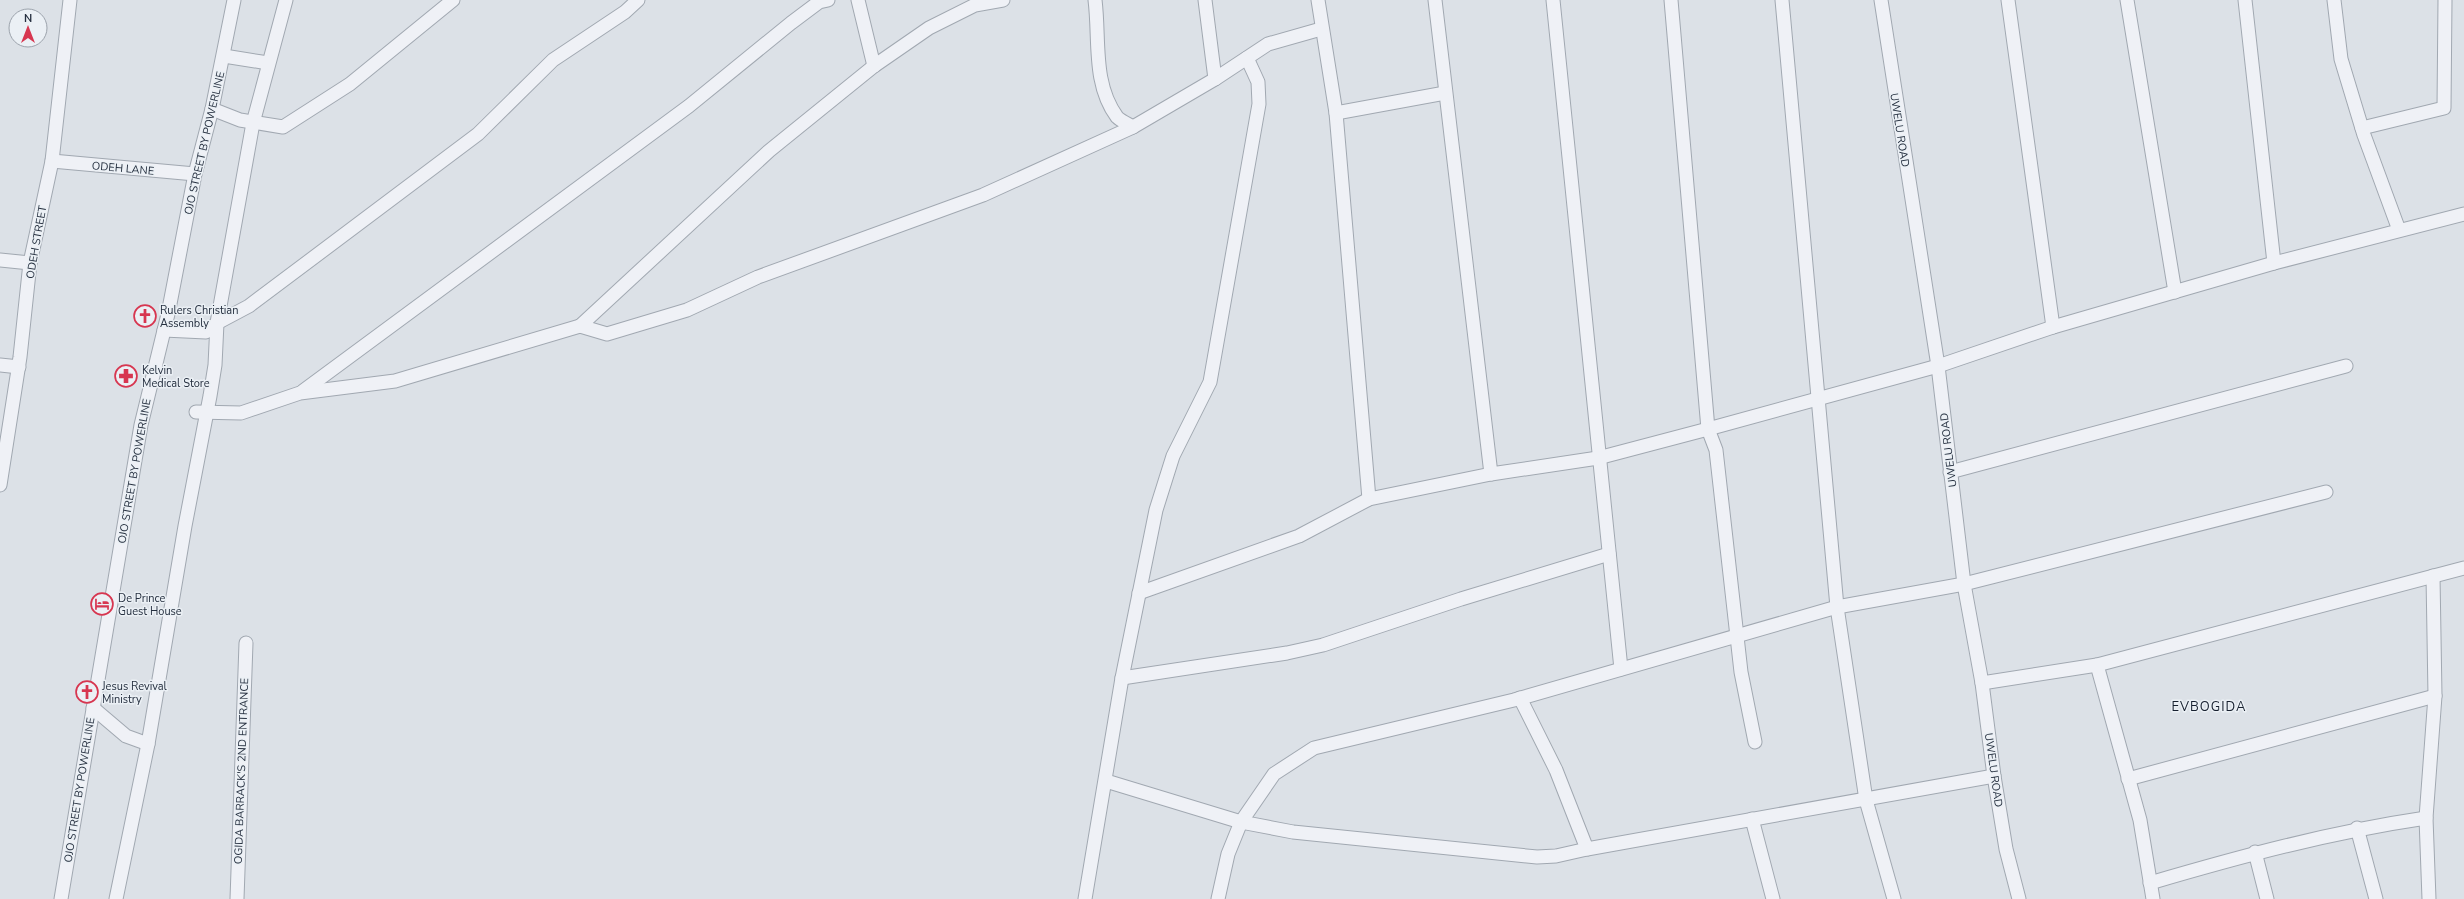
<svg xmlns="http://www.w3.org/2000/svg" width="2464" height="899" font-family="'Nunito Sans',sans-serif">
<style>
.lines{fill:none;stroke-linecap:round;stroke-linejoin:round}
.minor-casing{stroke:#a1a8b1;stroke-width:15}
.minor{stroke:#eff1f6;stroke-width:13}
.labels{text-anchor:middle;stroke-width:3;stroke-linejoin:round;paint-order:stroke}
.street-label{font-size:11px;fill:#252f3f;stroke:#ebf0f5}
.poi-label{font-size:11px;fill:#252f3f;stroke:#ebf0f5;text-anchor:start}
.quarter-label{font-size:13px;letter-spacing:1px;fill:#17202f;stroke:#ebf0f5}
</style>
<rect width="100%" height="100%" fill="#dce1e7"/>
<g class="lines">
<g class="minor-casing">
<g id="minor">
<path d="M 858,0 L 874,66"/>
<path d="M 1095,0 C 1100,39 1092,83 1117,117 C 1121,121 1128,124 1133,127"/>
<path d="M 1205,0 L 1215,79"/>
<path d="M 1318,0 L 1336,113 L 1369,499"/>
<path d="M 1435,0 L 1491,474"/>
<path d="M 1553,0 L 1621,669"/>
<path d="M 1671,0 L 1708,429 L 1716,450 L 1741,672 L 1755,742"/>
<path d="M 1782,0 L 1837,607 L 1866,800 L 1894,899"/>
<path d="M 1881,0 L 1938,366 L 1964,584 L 1982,683 L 1994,776 L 2006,849 L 2019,899"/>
<path d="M 2008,0 L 2053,327"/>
<path d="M 2127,0 L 2175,292"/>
<path d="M 2245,0 L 2274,263"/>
<path d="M 2334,0 L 2341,59 L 2364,135 L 2399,230"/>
<path d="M 224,56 L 268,63"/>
<path d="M 212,109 L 240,120 L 283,127 L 350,84 L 453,0"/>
<path d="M 1336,113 L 1445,93"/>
<path d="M 2362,128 L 2444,108 L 2445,0"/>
<path d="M 52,161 L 195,174"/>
<path d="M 0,260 L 30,263"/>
<path d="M 580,326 L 769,151 L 874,66 L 929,28 L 975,5 L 1003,0"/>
<path d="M 164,330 L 206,332 L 217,323 L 249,306 L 478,134 L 553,60 L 625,12 L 638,0"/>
<path d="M 0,365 L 19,367"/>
<path d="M 303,391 L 689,106 L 791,23 L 819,2 L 828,0"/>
<path d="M 196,412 L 241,413 L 300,393 L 395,381 L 580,326 L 607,334 L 687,310 L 758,277 L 983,195 L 1133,127 L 1215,79 L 1268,44 L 1321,29"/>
<path d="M 1950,472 L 2346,366"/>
<path d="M 0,485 L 20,357 L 30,263 L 52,161 L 70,0"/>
<path d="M 1139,593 L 1299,536 L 1369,499 L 1491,474 L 1598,458 L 1708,429 L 1938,366 L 2053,327 L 2274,263 L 2464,214"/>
<path d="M 2097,665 L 2140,820 L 2153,899"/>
<path d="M 1122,678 L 1287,653 L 1323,645 L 1461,599 L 1609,554"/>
<path d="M 1982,683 L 2097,665 L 2464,568"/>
<path d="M 1520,698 L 1556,770 L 1587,849"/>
<path d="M 93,708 L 126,736 L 148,744"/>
<path d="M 2128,779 L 2435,696"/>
<path d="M 1106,781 L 1241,822 L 1293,832 L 1537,857 L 1556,856 L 1587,849 L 1994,776"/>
<path d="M 1752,819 L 1773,899"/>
<path d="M 2357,828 L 2376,899"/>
<path d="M 2255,852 L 2267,899"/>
<path d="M 2150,883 C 2242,856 2331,832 2426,818"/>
<path d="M 61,899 L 141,425 L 168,314 L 195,174 L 212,109 L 234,0"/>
<path d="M 116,899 L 148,744 L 185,526 L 210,396 L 215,365 L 217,323 L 253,123 L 286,0"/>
<path d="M 237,899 L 246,643"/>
<path d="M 1085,899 L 1122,678 L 1156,510 L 1173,456 L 1210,382 L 1259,104 L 1258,82 L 1247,58"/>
<path d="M 1218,899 L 1228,854 L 1241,822 L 1274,774 L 1314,748 L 1514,700 L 1837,607 L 1964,584 L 2326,492"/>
<path d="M 2429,899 L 2426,818 L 2435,696 L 2433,576"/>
</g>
</g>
<use href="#minor" class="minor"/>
</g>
<defs>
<g id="church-ring" transform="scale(1.15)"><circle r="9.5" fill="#ebf0f5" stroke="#d73650" stroke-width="1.5"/><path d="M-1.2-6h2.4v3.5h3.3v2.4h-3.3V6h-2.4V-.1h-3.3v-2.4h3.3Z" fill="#d73650"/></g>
<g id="pharmacy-ring" transform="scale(1.15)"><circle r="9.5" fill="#ebf0f5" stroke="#d73650" stroke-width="1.5"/><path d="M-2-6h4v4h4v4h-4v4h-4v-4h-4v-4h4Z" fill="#d73650"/></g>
<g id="hotel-ring" transform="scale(1.15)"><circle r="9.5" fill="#ebf0f5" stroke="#d73650" stroke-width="1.5"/><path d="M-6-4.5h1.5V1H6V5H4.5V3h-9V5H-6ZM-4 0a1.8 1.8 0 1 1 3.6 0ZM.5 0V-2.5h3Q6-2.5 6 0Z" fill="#d73650"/></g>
</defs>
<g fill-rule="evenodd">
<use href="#church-ring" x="145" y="316"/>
<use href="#pharmacy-ring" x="126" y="376"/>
<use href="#hotel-ring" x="102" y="604"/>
<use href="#church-ring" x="87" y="692"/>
</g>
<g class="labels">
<g class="street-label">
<text transform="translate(1900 130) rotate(81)" y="4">UWELU ROAD</text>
<text transform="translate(204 143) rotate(-77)" y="4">OJO STREET BY POWERLINE</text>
<text transform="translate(123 168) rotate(5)" y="4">ODEH LANE</text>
<text transform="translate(36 242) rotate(-80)" y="4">ODEH STREET</text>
<text transform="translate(1948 450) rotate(-97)" y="4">UWELU ROAD</text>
<text transform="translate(134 471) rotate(-80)" y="4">OJO STREET BY POWERLINE</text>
<text transform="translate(1994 770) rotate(82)" y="4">UWELU ROAD</text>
<text transform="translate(241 771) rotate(-88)" y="4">OGIDA BARRACK'S 2ND ENTRANCE</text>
<text transform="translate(79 790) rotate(-81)" y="4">OJO STREET BY POWERLINE</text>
</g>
<g class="poi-label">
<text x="160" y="314">Rulers Christian<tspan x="160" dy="13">Assembly</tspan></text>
<text x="142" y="374">Kelvin<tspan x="142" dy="13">Medical Store</tspan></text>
<text x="118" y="602">De Prince<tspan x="118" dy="13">Guest House</tspan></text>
<text x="102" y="690">Jesus Revival<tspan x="102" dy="13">Ministry</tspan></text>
</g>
<g class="quarter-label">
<text x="2209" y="711">EVBOGIDA</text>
</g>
</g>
<g transform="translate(28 28)"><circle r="19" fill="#ebf0f5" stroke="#9ca3ac"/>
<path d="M0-3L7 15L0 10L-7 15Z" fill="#d73650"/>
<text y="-6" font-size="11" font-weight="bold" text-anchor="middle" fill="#252f3f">N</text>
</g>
</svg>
